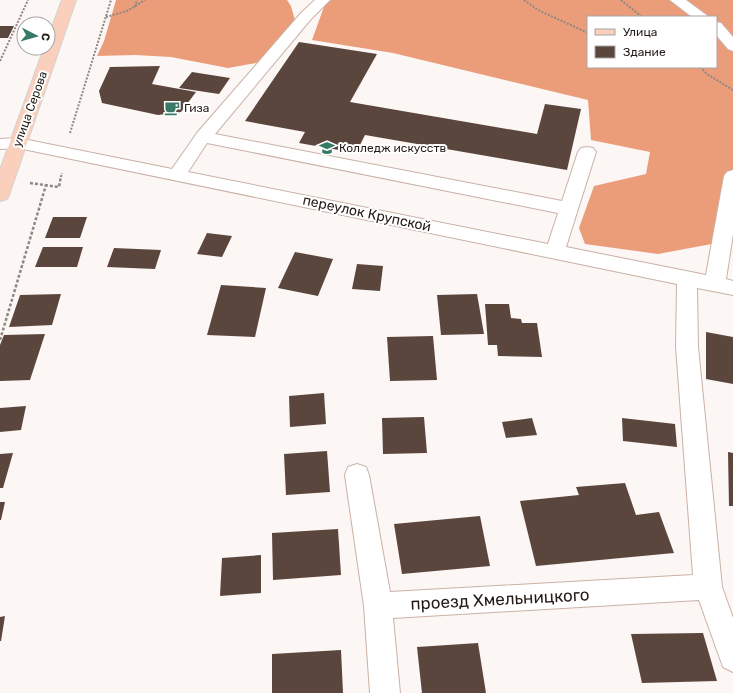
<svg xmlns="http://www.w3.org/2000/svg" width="733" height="693" font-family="Rubik,sans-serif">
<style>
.forest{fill:#eb9d7a;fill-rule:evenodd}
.building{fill:#5b463d}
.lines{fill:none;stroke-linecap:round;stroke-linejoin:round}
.minor-casing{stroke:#cab1a6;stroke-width:2}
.major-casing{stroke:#d3d2d1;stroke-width:2}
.path-far1{stroke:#8f8784;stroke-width:2;stroke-dasharray:2 1.5;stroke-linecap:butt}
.path{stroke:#8f8784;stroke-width:2.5;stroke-dasharray:3 2;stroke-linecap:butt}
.minor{fill:#fff;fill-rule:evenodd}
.major{fill:#facfbc;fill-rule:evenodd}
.labels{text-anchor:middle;stroke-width:4;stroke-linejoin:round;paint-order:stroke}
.far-poi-label{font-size:12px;fill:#251c18;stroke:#fff;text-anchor:start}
.far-street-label{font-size:12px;fill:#251c18;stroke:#fff}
.street-label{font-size:14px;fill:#251c18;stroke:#fff}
.near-street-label{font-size:17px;fill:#251c18;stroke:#fff}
</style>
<rect width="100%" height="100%" fill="#fcf6f4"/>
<g class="forest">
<path d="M 116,0 L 287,0 L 291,6 L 299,35 L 267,61 L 228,68 L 171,57 L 135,55 L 97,56 L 104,41 Z"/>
<path d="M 331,0 L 733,0 L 733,183 L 717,243 L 658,254 L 585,244 L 579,228 L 594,186 L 646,174 L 650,152 L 591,140 L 588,100 L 393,53 L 312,40 L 325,4 ZM 588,17 L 716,17 L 716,67 L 588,67 Z"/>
</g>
<g class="building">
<path d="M 0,26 L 14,26 L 8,38 L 0,38 Z"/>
<path d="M 299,42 L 377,54 L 350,102 L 537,134 L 545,104 L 581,109 L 567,170 L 365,135 L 356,153 L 299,143 L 305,132 L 245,121 Z"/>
<path d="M 160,66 L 152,84 L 196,92 L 181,112 L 158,115 L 102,103 L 99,91 L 110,67 Z"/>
<path d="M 192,72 L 230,78 L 219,94 L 179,88 Z"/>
<path d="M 53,217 L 87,217 L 80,238 L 45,238 Z"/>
<path d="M 207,233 L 232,236 L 222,257 L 197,254 Z"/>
<path d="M 43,247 L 83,247 L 77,267 L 35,267 Z"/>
<path d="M 114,248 L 161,250 L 155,269 L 107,267 Z"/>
<path d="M 295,252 L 333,259 L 318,296 L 278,288 Z"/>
<path d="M 357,264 L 383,266 L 380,291 L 352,289 Z"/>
<path d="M 221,285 L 266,288 L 255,337 L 207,335 Z"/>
<path d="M 61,294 L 52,325 L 9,327 L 20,295 Z"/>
<path d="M 477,294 L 484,334 L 441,335 L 437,295 Z"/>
<path d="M 485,304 L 509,304 L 511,318 L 521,319 L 522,323 L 537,323 L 542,357 L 498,356 L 497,345 L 488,345 Z"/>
<path d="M 706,332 L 733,337 L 733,384 L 706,379 Z"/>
<path d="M 45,334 L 30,380 L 0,381 L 0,345 L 4,335 Z"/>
<path d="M 433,336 L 437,380 L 390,381 L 387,337 Z"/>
<path d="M 324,393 L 326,424 L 290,427 L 289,396 Z"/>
<path d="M 26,406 L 21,430 L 0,432 L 0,408 Z"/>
<path d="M 424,417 L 427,453 L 383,454 L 382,418 Z"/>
<path d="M 532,418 L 537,435 L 506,438 L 502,422 Z"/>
<path d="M 622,418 L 675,424 L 677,447 L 623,441 Z"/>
<path d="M 327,451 L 330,492 L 286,495 L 284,454 Z"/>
<path d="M 728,452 L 733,453 L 733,506 L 729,506 Z"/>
<path d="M 13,453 L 3,488 L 0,488 L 0,454 Z"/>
<path d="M 625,483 L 636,515 L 659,512 L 674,553 L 536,566 L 520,501 L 579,495 L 576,487 Z"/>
<path d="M 0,502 L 5,502 L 1,520 L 0,520 Z"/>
<path d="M 480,516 L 490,566 L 402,574 L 394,524 Z"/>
<path d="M 338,529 L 341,575 L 273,580 L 272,533 Z"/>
<path d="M 261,555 L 261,593 L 220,596 L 222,558 Z"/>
<path d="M 5,616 L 1,641 L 0,641 L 0,617 Z"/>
<path d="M 703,633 L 717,681 L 642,683 L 631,634 Z"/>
<path d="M 478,643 L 486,693 L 422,693 L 417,647 Z"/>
<path d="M 341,650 L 343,693 L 272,693 L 272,654 Z"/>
</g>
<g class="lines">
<g class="minor-casing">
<g id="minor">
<path d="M 315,0 L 330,0 L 311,19 L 215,134 L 562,201 L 578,152 L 581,148 L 587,147 L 593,148 L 596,152 L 566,247 L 706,275 L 724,176 L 727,172 L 733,170 L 733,234 L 726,279 L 733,281 L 733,295 L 697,288 L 698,347 L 722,587 L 733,618 L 733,672 L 723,667 L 699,600 L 393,618 L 400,693 L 370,693 L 364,606 L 345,475 L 348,467 L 357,464 L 366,467 L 369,475 L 390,592 L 693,575 L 676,347 L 677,284 L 18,148 L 0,149 L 0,139 L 18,138 L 172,169 L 197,133 L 301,13 ZM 207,143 L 558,213 L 548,244 L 188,172 Z"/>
<path d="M 670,0 L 686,0 L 709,17 L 692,17 Z"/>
<path d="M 716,22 L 721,23 L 733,37 L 733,51 L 728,49 L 716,35 Z"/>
</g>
</g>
<g class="major-casing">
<path id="major" d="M 62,0 L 76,0 L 9,195 L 7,199 L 0,201 L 0,170 L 44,48 L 48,48 L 48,38 Z"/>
</g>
<g class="path-far1">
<path d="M 524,0 L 538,10 L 588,33"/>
<path d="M 621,0 L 642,17"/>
<path d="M 135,7 L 137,0"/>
<path d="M 106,17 L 127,11 L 145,0"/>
<path d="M 0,61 L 28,0"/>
<path d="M 700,67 L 707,74 L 733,90"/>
<path d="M 70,133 L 111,0"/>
<path d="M 61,177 L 62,173"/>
</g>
<g class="path">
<path d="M 30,183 L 59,187 L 61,176"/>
<path d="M 0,340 L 46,185"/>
</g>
<use href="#minor" class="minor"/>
<use href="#major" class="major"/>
</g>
<defs>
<g id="cafe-bare" transform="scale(1.2)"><path d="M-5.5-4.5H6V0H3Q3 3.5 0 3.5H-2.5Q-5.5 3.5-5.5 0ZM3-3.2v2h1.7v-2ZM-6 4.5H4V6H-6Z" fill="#397968" stroke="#fff" stroke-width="2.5" paint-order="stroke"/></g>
<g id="university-bare" transform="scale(1.2)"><path d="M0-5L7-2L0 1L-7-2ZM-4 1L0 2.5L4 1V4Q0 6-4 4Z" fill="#397968" stroke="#fff" stroke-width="2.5" paint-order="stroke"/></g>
</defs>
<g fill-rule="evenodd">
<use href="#cafe-bare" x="172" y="108"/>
<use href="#university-bare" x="327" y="148"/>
</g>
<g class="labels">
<g class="far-poi-label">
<text x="184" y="112">Гиза</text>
<text x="339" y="152">Колледж искусств</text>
</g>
<g class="far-street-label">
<text transform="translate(30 109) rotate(-70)" y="4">улица Серова</text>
</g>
<g class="street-label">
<text transform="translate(367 213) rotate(12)" y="5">переулок Крупской</text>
</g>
<g class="near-street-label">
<text transform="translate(500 599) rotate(-3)" y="6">проезд Хмельницкого</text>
</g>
</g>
<rect x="587" y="16" width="130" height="52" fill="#ffffff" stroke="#a8a4a3"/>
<rect x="595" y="29" width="20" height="6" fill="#facfbc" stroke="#a8a4a3"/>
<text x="623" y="36" font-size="12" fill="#251c18">Улица</text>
<rect x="595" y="46" width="20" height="12" fill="#5b463d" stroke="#a8a4a3"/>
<text x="623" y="56" font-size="12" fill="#251c18">Здание</text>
<g transform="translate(36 36) rotate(96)"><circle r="19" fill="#ffffff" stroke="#a8a4a3"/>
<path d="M0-3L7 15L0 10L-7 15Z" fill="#397968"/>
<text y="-6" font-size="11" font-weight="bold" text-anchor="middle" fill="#251c18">С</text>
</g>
</svg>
